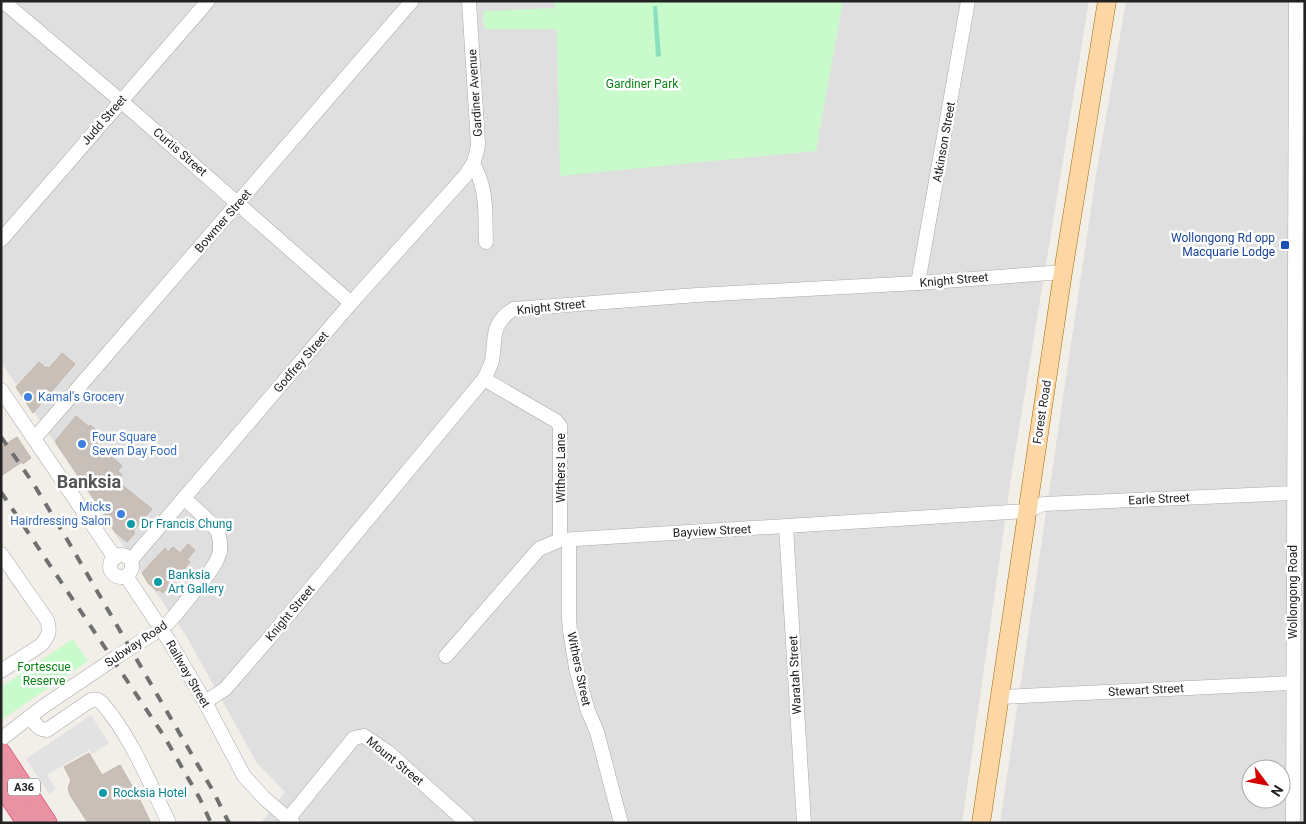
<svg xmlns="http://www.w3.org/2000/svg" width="1306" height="824" font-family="Roboto,sans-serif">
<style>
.residential{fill:#e0dfdf;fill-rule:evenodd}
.park{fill:#c8facc}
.pitch{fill:#88e0be}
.parking{fill:#e2e2e2}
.building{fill:#c7bfb8;stroke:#c4b6ab}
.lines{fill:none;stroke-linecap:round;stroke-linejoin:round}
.minor-casing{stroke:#a9a9a9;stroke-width:15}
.major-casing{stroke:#a06b00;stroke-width:19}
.highway-casing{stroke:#dc2a67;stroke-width:21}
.minor{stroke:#fff;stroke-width:14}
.major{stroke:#fcd6a4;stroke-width:18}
.highway{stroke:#e892a2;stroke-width:20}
.rail{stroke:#707070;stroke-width:4;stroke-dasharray:10 10;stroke-linecap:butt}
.minor-bridge-casing{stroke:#a9a9a9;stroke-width:15;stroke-linecap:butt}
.minor-bridge{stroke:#fff;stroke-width:14}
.transit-dot{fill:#1a4fb4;stroke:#fff;stroke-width:2}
.shop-dot{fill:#3f7fe0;stroke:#fff;stroke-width:2}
.culture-dot{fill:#0f9aa8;stroke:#fff;stroke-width:2}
.labels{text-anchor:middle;stroke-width:5;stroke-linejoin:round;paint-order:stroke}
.shield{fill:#fff;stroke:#646464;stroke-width:1}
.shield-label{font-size:11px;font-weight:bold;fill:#222}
.park-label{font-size:12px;fill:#0c8416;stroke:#fff}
.street-label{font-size:12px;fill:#222;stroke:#fff}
.transit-label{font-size:12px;fill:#164399;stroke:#fff;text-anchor:end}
.shop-label{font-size:12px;fill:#366cbe;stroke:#fff;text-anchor:start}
.culture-label{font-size:12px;fill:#0d838f;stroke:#fff;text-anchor:start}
.district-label{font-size:18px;font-weight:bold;fill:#555;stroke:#fff}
</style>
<rect width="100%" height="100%" fill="#f2efe9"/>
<g class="residential">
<path d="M 1,1 L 1089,1 L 1012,472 L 962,823 L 261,823 L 285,792 L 257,763 L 185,634 L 122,544 L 1,362 Z"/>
<path d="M 1126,1 L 1305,1 L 1305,823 L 1000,823 L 1096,175 ZM 1251,769 L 1281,769 L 1281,799 L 1251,799 Z"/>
</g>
<g class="park">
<path d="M 555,1 L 843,1 L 816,151 L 560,176 L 557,29 L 484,29 L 483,11 L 555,8 Z"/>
<path d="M 73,639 L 88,661 L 1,720 L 1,687 Z"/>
</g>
<path class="pitch" d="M 653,6 L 657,6 L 661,56 L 656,57 Z"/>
<path class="parking" d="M 91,715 L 109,743 L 92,754 L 89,750 L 47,775 L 56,789 L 49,794 L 26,759 Z"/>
<g class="building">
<path d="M 62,353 L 75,364 L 33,413 L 16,387 L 39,362 L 46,368 L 47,367 L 49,368 Z"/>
<path d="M 76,416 L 89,427 L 90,425 L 101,434 L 95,441 L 122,466 L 118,471 L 122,475 L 117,481 L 152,509 L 133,531 L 135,533 L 127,542 L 115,532 L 107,520 L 108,519 L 56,443 L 56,440 Z"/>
<path d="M 17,437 L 31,458 L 23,464 L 22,462 L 1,476 L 1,447 Z"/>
<path d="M 188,544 L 195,550 L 187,560 L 190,562 L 163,593 L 158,589 L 157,591 L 148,583 L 142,573 L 165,548 L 168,552 L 173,547 L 180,553 Z"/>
<path d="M 89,753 L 102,775 L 120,765 L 138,796 L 151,823 L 88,823 L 70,795 L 68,788 L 71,780 L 64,767 Z"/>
</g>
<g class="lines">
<g class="minor-casing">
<g id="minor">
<path d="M 469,1 L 478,144 L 477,151 L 473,164 C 477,171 480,178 482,186 C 487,204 485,224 486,242"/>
<path d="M 5,3 L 121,101 L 351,303"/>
<path d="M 1,240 L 208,1"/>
<path d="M 918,283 L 968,1"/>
<path d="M 484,379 L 556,421 L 560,426 L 560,540"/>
<path d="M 1,390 L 115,558"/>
<path d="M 34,439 L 412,1"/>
<path d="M 786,527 L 804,823"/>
<path d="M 569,540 L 569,618 L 570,631 L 576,668 L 588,711 L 597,732 L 621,823"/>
<path d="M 1,554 L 47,620 C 51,631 48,637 41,645 L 1,671"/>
<circle cx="121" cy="566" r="11"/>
<path d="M 131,560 L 351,303 L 465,176 L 473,164"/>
<path d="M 126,576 L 146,606"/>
<path d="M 169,641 L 205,702 L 244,776 L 264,798 L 293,823"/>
<path d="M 446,656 L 539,549 L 560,540 L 1027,511 L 1043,504 L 1294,493"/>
<path d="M 1000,697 L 1293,683"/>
<path d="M 205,702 L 225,689 L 271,636 L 484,379 C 487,373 490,367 492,361 C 496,338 490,323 514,309 L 697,295 L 918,283 L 1063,272"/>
<path d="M 30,717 C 35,723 38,730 47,730 L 91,700 L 98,700 L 102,703 C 132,738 149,782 169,823"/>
<path d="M 1,739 L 44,706 L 118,656 L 165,626 L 176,614 L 209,573 L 216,562 L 220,552 L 220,542 L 218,532 L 212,524 L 184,498"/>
<path d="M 288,819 L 354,738 L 364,736 L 388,752 L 467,823"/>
<path d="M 1293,823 L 1296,1"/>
</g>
</g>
<g class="major-casing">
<path id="major" d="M 981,823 L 1063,272 L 1107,1"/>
</g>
<g class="highway-casing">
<g id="highway">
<path d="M 1,753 L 47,823"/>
<path d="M 1,784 L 27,823"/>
</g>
</g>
<use href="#minor" class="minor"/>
<use href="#major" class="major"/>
<use href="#highway" class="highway"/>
<g class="rail">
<path d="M 1,437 L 33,483 L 68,541 L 213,791 L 229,823"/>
<path d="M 1,492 L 164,736 L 200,799 L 211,823"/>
</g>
<g class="minor-bridge-casing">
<path id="minor-bridge" d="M 146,606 L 169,641"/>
</g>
<use href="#minor-bridge" class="minor-bridge"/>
</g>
<rect class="transit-dot" x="1280" y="240" width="10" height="10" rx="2.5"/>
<g class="shop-dot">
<circle cx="28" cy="397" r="5"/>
<circle cx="82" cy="444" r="5"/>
<circle cx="121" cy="514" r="5"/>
</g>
<g class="culture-dot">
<circle cx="131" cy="524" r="5"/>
<circle cx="158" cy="582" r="5"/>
<circle cx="103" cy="793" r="5"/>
</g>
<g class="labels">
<rect class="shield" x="8" y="778.5" width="32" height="17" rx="4"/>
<g class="shield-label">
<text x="24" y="791">A36</text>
</g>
<g class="park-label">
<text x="642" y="88">Gardiner Park</text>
<text x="44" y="671">Fortescue<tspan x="44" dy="14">Reserve</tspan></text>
</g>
<g class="street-label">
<text transform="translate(475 93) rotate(-94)" y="4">Gardiner Avenue</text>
<text transform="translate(104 120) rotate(-49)" y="4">Judd Street</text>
<text transform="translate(944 142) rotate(-80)" y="4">Atkinson Street</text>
<text transform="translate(180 152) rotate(41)" y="4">Curtis Street</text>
<text transform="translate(223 221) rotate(-49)" y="4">Bowmer Street</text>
<text transform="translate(954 280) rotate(-5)" y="4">Knight Street</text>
<text transform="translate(551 307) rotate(-6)" y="4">Knight Street</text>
<text transform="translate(301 362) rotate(-49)" y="4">Godfrey Street</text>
<text transform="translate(1042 412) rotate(-81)" y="4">Forest Road</text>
<text transform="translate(561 468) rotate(-90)" y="4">Withers Lane</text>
<text transform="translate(1159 499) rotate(-3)" y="4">Earle Street</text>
<text transform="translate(712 531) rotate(-3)" y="4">Bayview Street</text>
<text transform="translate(1293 592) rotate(-90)" y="4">Wollongong Road</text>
<text transform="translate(290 613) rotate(-50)" y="4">Knight Street</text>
<text transform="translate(136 644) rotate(-34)" y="4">Subway Road</text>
<text transform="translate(579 669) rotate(78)" y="4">Withers Street</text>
<text transform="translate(188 674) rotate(60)" y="4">Railway Street</text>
<text transform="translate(795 675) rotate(-93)" y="4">Waratah Street</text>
<text transform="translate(1146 690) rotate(-3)" y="4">Stewart Street</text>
<text transform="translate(395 761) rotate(39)" y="4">Mount Street</text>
</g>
<g class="transit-label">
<text x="1275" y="242">Wollongong Rd opp<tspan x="1275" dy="14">Macquarie Lodge</tspan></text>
</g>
<g class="shop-label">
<text x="38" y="401">Kamal's Grocery</text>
<text x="92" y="441">Four Square<tspan x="92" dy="14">Seven Day Food</tspan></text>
<text x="111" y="511" text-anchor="end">Micks<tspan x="111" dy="14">Hairdressing Salon</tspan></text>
</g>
<g class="culture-label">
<text x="141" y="528">Dr Francis Chung</text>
<text x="168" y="579">Banksia<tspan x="168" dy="14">Art Gallery</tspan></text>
<text x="113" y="797">Rocksia Hotel</text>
</g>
<g class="district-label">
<text x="89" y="488">Banksia</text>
</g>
</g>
<rect width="1306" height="824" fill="none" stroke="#222222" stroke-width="5"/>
<g transform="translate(1266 784) rotate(122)"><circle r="24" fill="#ffffff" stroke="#a7a7a7"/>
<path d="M0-4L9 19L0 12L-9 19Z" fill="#d40000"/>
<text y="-8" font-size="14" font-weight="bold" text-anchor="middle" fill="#222222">N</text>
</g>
</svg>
